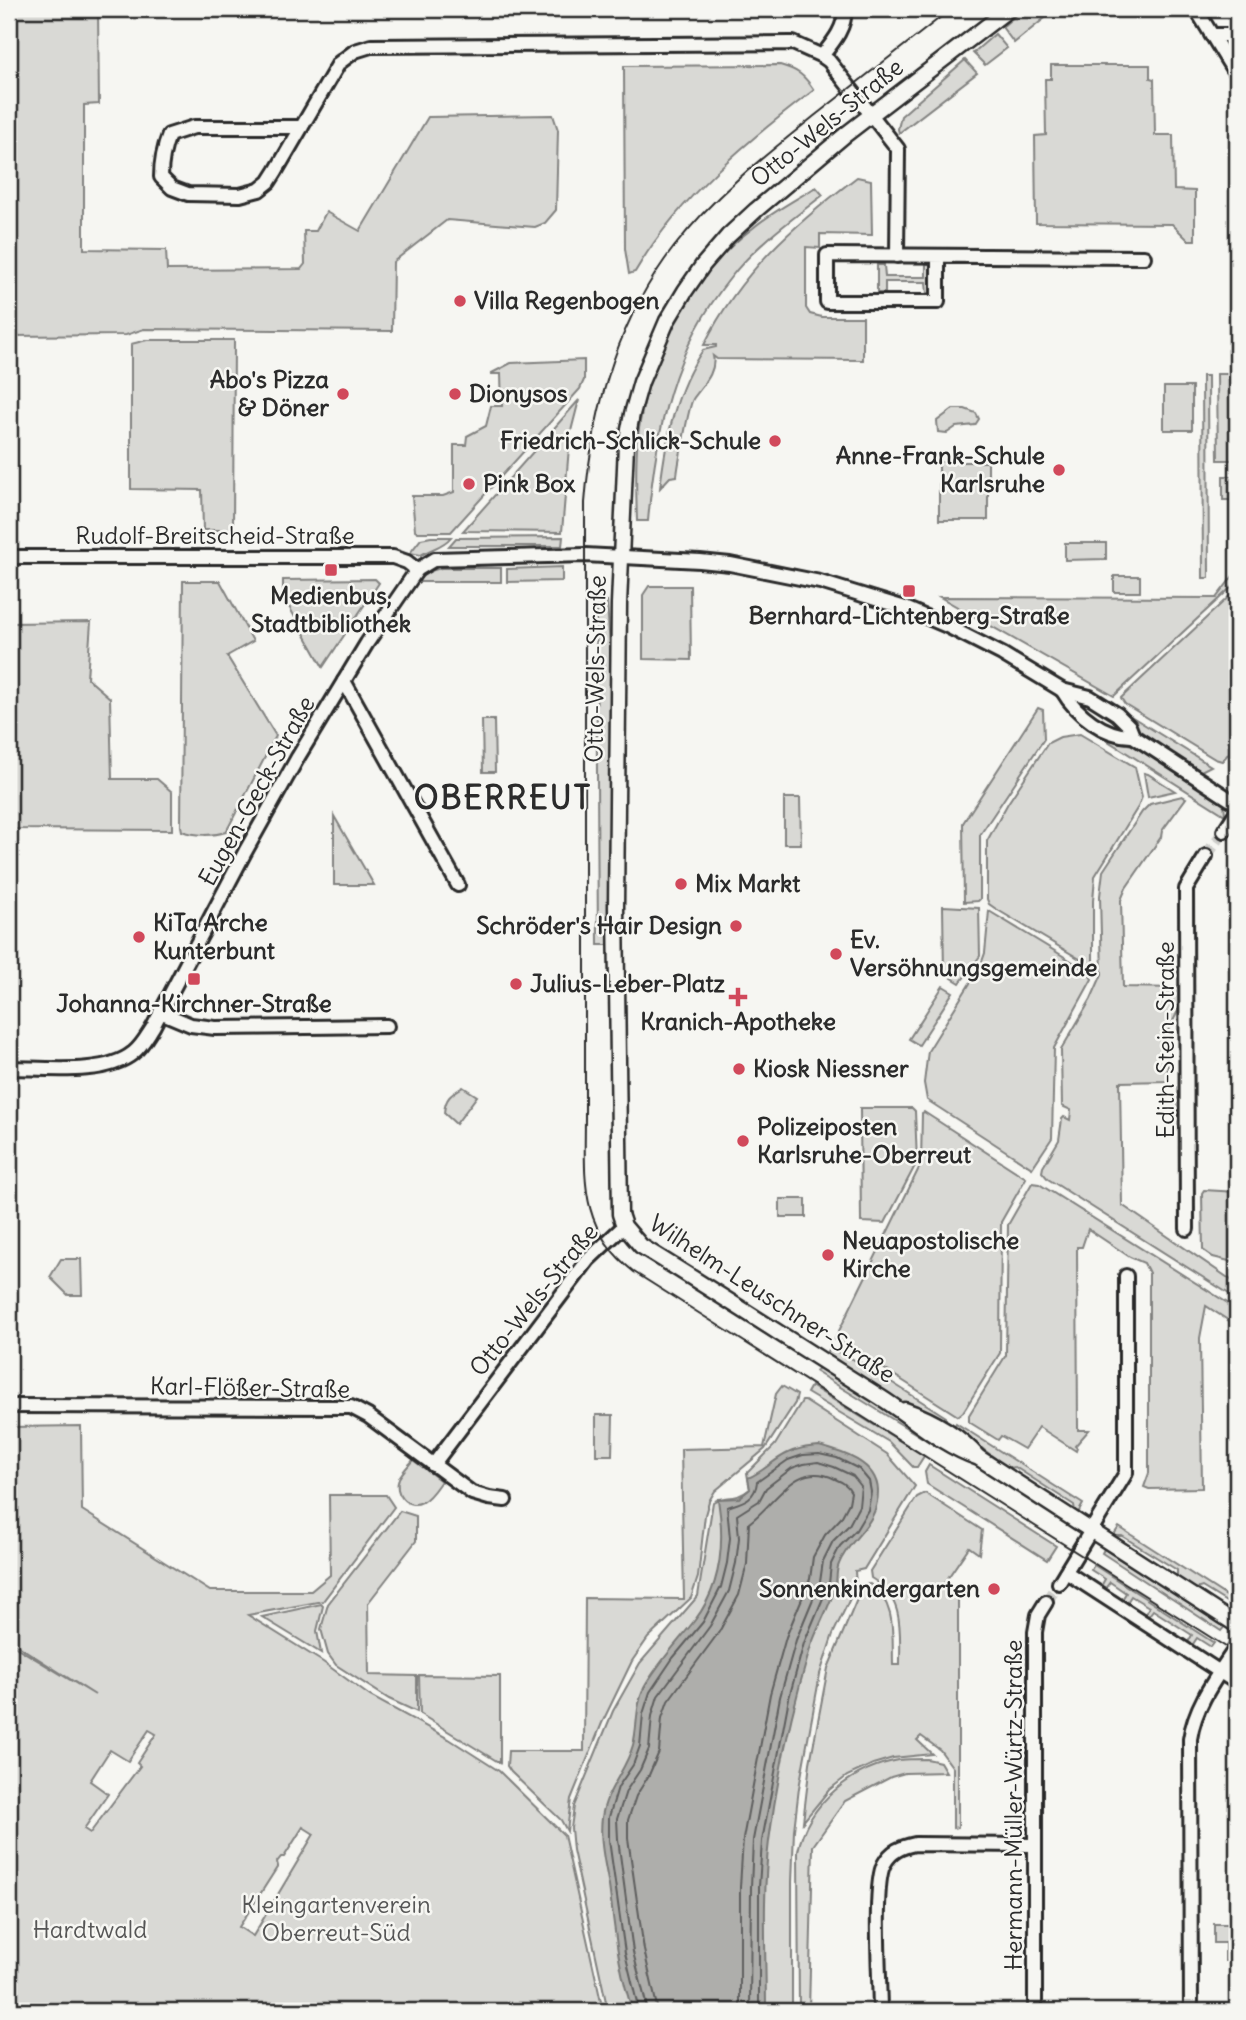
<svg xmlns="http://www.w3.org/2000/svg" width="1246" height="2020" font-family="Delius,sans-serif">
<style>
.green{fill:#d9d9d5;stroke:#828280;stroke-width:2;fill-rule:evenodd}
.water{fill:#aeaeab;stroke:#7a7a78;stroke-width:2}
.lines{fill:none;stroke-linecap:round;stroke-linejoin:round}
.shore{stroke:#5f5f5e;stroke-width:2}
.minor-tunnel{stroke:#cdcdca;stroke-width:12;stroke-dasharray:12 6;stroke-linecap:butt}
.minor-casing{stroke:#2b2b2b;stroke-width:18}
.tertiary-casing{stroke:#2b2b2b;stroke-width:19}
.minor{stroke:#f6f6f2;stroke-width:12}
.tertiary{stroke:#f6f6f2;stroke-width:14}
.tram{stroke:#2b2b2b;stroke-width:2}
.poi-dot{fill:#d1495b;stroke:#f6f6f2;stroke-width:2.5}
.labels{text-anchor:middle;stroke-width:5;stroke-linejoin:round;paint-order:stroke}
.street-label{font-size:24px;fill:#2b2b2b;stroke:#f6f6f2}
.poi-label{font-size:24px;font-weight:bold;fill:#2b2b2b;stroke:#f6f6f2;text-anchor:start}
.park-label{font-size:24px;fill:#565656;stroke:#f6f6f2}
.district-label{font-size:32px;font-weight:bold;letter-spacing:2px;fill:#2b2b2b;stroke:#f6f6f2}
</style>
<rect width="100%" height="100%" fill="#f6f6f2"/>
<filter id="ink" filterUnits="userSpaceOnUse"><feTurbulence type="fractalNoise" baseFrequency=".0143" numOctaves="2"/><feDisplacementMap in="SourceGraphic" scale="14" xChannelSelector="R" yChannelSelector="G"/><feConvolveMatrix kernelMatrix="1 2 1 2 8 2 1 2 1" color-interpolation-filters="sRGB"/></filter>
<g filter="url(#ink)">
<g class="green">
<path d="M 9,9 L 98,9 L 99,104 L 84,105 L 84,249 L 166,250 L 167,270 L 301,269 L 305,264 L 304,231 L 316,231 L 326,212 L 360,231 L 428,117 L 553,115 L 558,130 L 556,210 L 545,223 L 535,227 L 447,220 L 393,262 L 392,331 L 144,329 L 126,335 L 9,336 Z"/>
<path d="M 1023,9 L 1056,9 L 1014,43 L 1002,27 Z"/>
<path d="M 995,34 L 1007,48 L 985,65 L 973,53 Z"/>
<path d="M 965,60 L 977,73 L 899,133 L 898,129 L 901,116 Z"/>
<path d="M 780,65 C 798,70 804,75 814,90 C 747,141 678,198 635,272 L 629,274 L 625,249 L 624,66 Z"/>
<path d="M 1051,65 L 1150,65 L 1150,78 L 1154,79 L 1155,135 L 1173,135 L 1174,190 L 1195,191 L 1195,240 L 1188,240 L 1172,224 L 1036,223 L 1035,136 L 1046,135 L 1045,79 L 1051,79 Z"/>
<path d="M 857,177 L 871,180 L 872,235 L 820,234 L 820,248 L 806,247 L 806,308 L 810,314 L 822,317 L 863,317 L 863,360 L 717,359 L 713,356 C 717,373 701,387 693,399 C 689,405 678,466 677,476 L 670,477 L 660,488 C 666,440 675,390 703,350 L 716,347 L 716,345 L 704,345 C 740,272 794,225 857,177 Z"/>
<path d="M 816,187 L 823,195 C 791,220 756,245 731,277 C 672,350 656,430 648,521 L 637,521 C 636,492 635,463 638,435 C 648,359 691,274 753,228 C 772,212 795,200 816,187 Z"/>
<path d="M 926,264 L 933,264 L 934,294 L 927,294 L 926,282 L 885,282 L 885,293 L 877,293 L 877,265 L 884,265 L 885,277 L 926,277 Z"/>
<path d="M 147,340 L 234,340 L 233,530 L 203,530 L 202,490 L 131,489 L 131,344 Z"/>
<path d="M 584,360 L 584,380 L 580,389 L 451,532 L 418,532 L 415,530 L 412,496 L 443,496 L 454,492 L 454,445 L 466,445 L 467,436 L 486,426 L 491,406 L 502,406 L 501,374 L 490,374 L 511,363 Z"/>
<path d="M 1217,374 L 1237,374 L 1237,460 L 1218,460 Z"/>
<path d="M 1202,376 L 1208,376 L 1209,578 L 1203,578 Z"/>
<rect x="1164" y="387" width="28" height="43"/>
<path d="M 579,400 L 570,435 L 562,532 L 463,531 Z"/>
<path d="M 953,409 L 965,409 L 976,413 L 979,419 L 975,425 L 956,427 L 947,433 L 938,432 L 937,421 Z"/>
<rect x="939" y="462" width="49" height="58"/>
<rect x="1223" y="476" width="14" height="24"/>
<path d="M 431,537 L 451,537 C 443,547 432,548 421,555 L 410,553 L 421,539 Z"/>
<path d="M 563,537 L 562,546 L 449,546 L 456,538 Z"/>
<path d="M 1065,543 L 1106,543 L 1106,559 L 1065,560 Z"/>
<path d="M 562,567 L 562,581 L 507,582 L 507,569 Z"/>
<path d="M 441,568 L 501,568 L 501,582 L 416,582 L 427,572 Z"/>
<path d="M 1237,571 L 1237,582 L 1114,696 L 940,597 L 1216,598 Z"/>
<rect x="1114" y="576" width="26" height="16"/>
<path d="M 375,579 L 379,583 L 323,667 L 283,596 L 283,580 Z"/>
<path d="M 183,581 L 220,581 L 253,641 L 227,656 L 276,736 L 226,832 C 213,836 195,836 182,831 L 181,826 Z"/>
<path d="M 649,586 L 690,586 L 691,660 L 643,659 L 643,595 Z"/>
<path d="M 1237,589 L 1237,744 L 1222,761 L 1215,759 L 1125,704 L 1121,698 Z"/>
<path d="M 607,601 L 611,665 L 610,945 L 598,945 L 596,602 Z"/>
<path d="M 91,622 L 87,678 L 110,698 L 112,779 L 157,779 L 172,792 L 172,830 L 9,829 L 9,623 Z"/>
<path d="M 1113,705 L 1211,766 L 1201,771 L 1142,735 L 1129,718 Z"/>
<path d="M 1038,708 L 1043,710 L 1044,739 L 980,835 L 980,899 L 978,901 L 964,902 L 963,823 Z"/>
<path d="M 482,720 L 494,720 L 495,772 L 483,772 Z"/>
<path d="M 1098,731 L 1116,742 L 1133,745 L 1224,802 L 1225,815 L 1097,734 Z"/>
<path d="M 1080,734 L 1135,767 L 1142,797 L 1138,807 L 1095,876 L 1093,901 L 1093,963 L 1090,965 L 996,909 L 989,904 L 987,899 L 987,841 L 1008,803 L 1048,743 L 1060,737 Z"/>
<path d="M 1144,773 L 1148,774 L 1175,791 L 1148,797 Z"/>
<path d="M 1182,796 L 1186,798 L 1162,831 L 1161,837 L 1126,888 L 1121,900 L 1123,987 L 1178,988 L 1178,1011 L 1167,1033 L 1168,1081 L 1120,1082 L 1122,1205 L 1237,1284 L 1237,1299 L 1048,1179 L 1042,1172 L 1043,1167 L 1059,1140 L 1062,1119 L 1064,1117 L 1070,1120 L 1071,1110 L 1062,1106 L 1061,1050 L 1091,999 L 1102,974 L 1100,896 L 1103,871 L 1142,812 L 1150,804 Z"/>
<path d="M 784,798 L 800,798 L 801,844 L 784,844 Z"/>
<path d="M 334,816 L 374,885 L 334,885 Z"/>
<path d="M 943,906 L 979,908 L 980,956 L 960,983 L 944,973 Z"/>
<path d="M 989,911 L 1086,970 L 1092,979 L 1054,1048 L 1052,1138 L 1032,1168 L 927,1100 L 924,1083 L 928,1051 L 980,967 L 985,953 Z"/>
<path d="M 943,986 L 953,992 L 919,1045 L 909,1039 Z"/>
<path d="M 463,1087 L 477,1096 L 456,1124 L 444,1113 C 445,1098 451,1094 463,1087 Z"/>
<path d="M 860,1108 L 912,1108 L 915,1111 L 917,1162 L 885,1223 L 861,1222 Z"/>
<path d="M 924,1112 L 1026,1178 L 1001,1222 L 1000,1353 L 963,1412 L 958,1416 L 861,1354 L 836,1341 L 835,1339 L 921,1164 L 922,1113 Z"/>
<path d="M 1032,1183 L 1039,1184 L 1237,1309 L 1237,1326 L 1206,1306 L 1200,1338 L 1202,1488 L 1149,1489 L 1144,1487 L 1149,1473 L 1149,1273 L 1144,1263 L 1130,1257 L 1088,1229 L 1082,1247 L 1077,1247 L 1078,1430 L 1089,1430 L 1075,1446 L 1077,1448 L 1076,1451 L 1039,1427 L 1024,1449 L 1001,1436 L 998,1440 L 969,1422 L 969,1415 L 1006,1355 L 1008,1225 Z"/>
<path d="M 1204,1190 L 1237,1192 L 1237,1263 L 1213,1257 L 1203,1250 L 1202,1193 Z"/>
<rect x="780" y="1199" width="26" height="18"/>
<path d="M 61,1259 L 81,1259 L 82,1295 L 68,1295 L 50,1277 Z"/>
<path d="M 830,1348 L 863,1364 L 946,1417 L 946,1420 L 944,1423 L 905,1404 L 826,1355 Z"/>
<path d="M 819,1367 L 934,1439 L 931,1443 L 816,1372 Z"/>
<path d="M 782,1386 L 797,1395 L 795,1403 L 765,1449 L 715,1491 L 709,1501 L 705,1515 L 698,1577 L 691,1598 L 648,1638 L 632,1661 L 602,1723 L 571,1799 L 567,1831 L 561,1820 L 511,1772 L 507,1766 L 508,1751 L 584,1751 L 585,1598 L 684,1599 L 681,1449 L 764,1447 L 776,1394 Z"/>
<path d="M 811,1386 L 924,1456 L 917,1467 L 913,1467 L 889,1442 L 807,1393 Z"/>
<path d="M 802,1401 L 805,1401 L 887,1454 L 915,1486 L 864,1569 L 855,1571 L 856,1586 L 833,1634 L 820,1674 L 799,1788 L 794,1830 L 792,1882 L 792,2011 L 608,2011 L 573,1850 L 571,1828 L 574,1806 L 613,1711 L 640,1663 L 698,1596 L 713,1502 C 726,1494 734,1502 750,1489 L 747,1473 L 775,1445 Z"/>
<path d="M 596,1415 L 613,1415 L 612,1455 L 596,1455 Z"/>
<path d="M 956,1423 L 1083,1504 L 1078,1513 L 1075,1511 L 1074,1505 L 1015,1467 L 1008,1468 L 954,1427 Z"/>
<path d="M 81,1426 L 82,1510 L 210,1591 L 311,1591 L 330,1575 L 329,1495 L 386,1495 L 394,1507 L 323,1601 L 248,1615 L 323,1662 L 370,1696 L 449,1739 L 499,1771 L 564,1835 L 603,2011 L 9,2011 L 9,1643 L 95,1695 L 9,1640 L 9,1427 ZM 149,1730 L 156,1734 L 137,1763 L 140,1766 L 90,1833 L 84,1829 L 108,1794 L 90,1781 L 110,1750 L 128,1761 ZM 303,1827 L 314,1834 L 253,1936 L 239,1927 L 278,1866 L 277,1862 L 281,1857 L 284,1857 Z"/>
<path d="M 413,1460 L 441,1481 C 436,1488 430,1498 422,1502 C 407,1510 393,1493 399,1478 C 402,1472 409,1465 413,1460 Z"/>
<path d="M 929,1465 L 1056,1546 L 1047,1560 L 927,1484 L 925,1472 Z"/>
<path d="M 925,1493 L 982,1530 L 979,1554 L 969,1547 L 943,1585 L 958,1595 L 958,1827 L 953,1828 L 953,1768 L 940,1750 L 921,1736 L 917,1740 L 932,1754 L 893,1758 L 873,1764 L 847,1776 L 829,1790 L 803,1822 L 810,1763 L 828,1668 L 863,1585 L 870,1584 C 897,1603 892,1635 893,1665 L 900,1665 C 900,1631 905,1598 871,1578 L 870,1571 L 917,1497 Z"/>
<path d="M 400,1511 L 416,1516 L 416,1541 L 368,1603 L 369,1675 L 417,1676 L 417,1712 L 389,1699 L 336,1665 L 328,1654 L 321,1629 L 328,1604 Z"/>
<path d="M 1119,1527 L 1237,1603 L 1234,1613 L 1230,1611 L 1231,1605 L 1202,1587 L 1196,1589 L 1177,1577 L 1177,1570 L 1122,1536 L 1113,1536 Z"/>
<path d="M 1104,1549 L 1225,1626 L 1221,1631 L 1102,1553 Z"/>
<path d="M 1094,1565 L 1214,1643 L 1211,1647 L 1197,1638 L 1191,1647 L 1187,1644 L 1192,1635 L 1153,1610 L 1147,1618 L 1144,1616 L 1149,1607 L 1131,1596 L 1126,1604 L 1121,1601 L 1126,1593 L 1110,1582 L 1104,1590 L 1100,1588 L 1105,1579 L 1091,1570 Z"/>
<path d="M 321,1604 L 323,1606 L 317,1631 L 321,1653 L 262,1617 Z"/>
<path d="M 419,1675 L 500,1676 L 500,1763 L 420,1714 Z"/>
<path d="M 927,1759 L 940,1762 L 946,1772 L 905,1773 L 891,1777 L 845,1801 L 813,1846 L 809,2011 L 799,2011 L 798,1851 C 808,1803 852,1768 899,1760 C 908,1759 918,1759 927,1759 Z"/>
<path d="M 1214,1924 L 1237,1924 L 1237,1961 L 1225,1961 L 1225,1943 L 1214,1943 Z"/>
</g>
<path class="water" d="M 819,1446 C 842,1452 877,1462 878,1491 C 878,1527 850,1536 839,1564 C 836,1570 837,1578 836,1585 C 830,1607 817,1627 810,1649 C 792,1709 777,1779 769,1841 C 762,1897 766,1955 766,2011 L 633,2011 C 618,1971 615,1929 609,1886 C 605,1864 599,1840 602,1818 C 605,1790 626,1771 633,1745 C 638,1726 635,1707 644,1688 C 657,1664 678,1642 695,1620 C 722,1585 725,1542 718,1499 L 739,1498 L 750,1489 L 748,1478 C 763,1472 772,1461 786,1454 C 797,1448 808,1447 819,1446 Z"/>
<g class="lines">
<g class="shore">
<path d="M 639,2011 L 625,1953 L 609,1840 L 609,1817 L 618,1787 L 633,1765 L 640,1746 L 643,1714 L 650,1692 L 673,1658 L 703,1622 L 721,1587 L 727,1563 L 730,1538 L 727,1507 C 742,1502 755,1500 757,1482 L 788,1460 L 803,1455 L 819,1454 L 837,1458 L 859,1469 L 869,1481 L 871,1492 L 868,1510 L 856,1530 L 840,1546 L 831,1564 L 829,1584 L 804,1643 L 789,1698 L 762,1841 L 759,1887 L 759,2011"/>
<path d="M 648,2011 L 633,1952 L 618,1839 L 617,1819 L 626,1791 L 640,1770 L 649,1749 L 652,1716 L 658,1696 L 710,1626 L 729,1591 L 736,1563 L 739,1538 L 737,1515 L 759,1501 L 766,1488 L 792,1468 L 804,1464 L 818,1462 L 834,1467 L 853,1476 L 861,1486 L 859,1506 L 849,1525 L 833,1541 L 823,1561 L 820,1582 L 796,1640 L 780,1697 L 753,1840 L 751,1887 L 750,2011"/>
<path d="M 658,2011 L 644,1950 L 628,1838 L 628,1820 L 636,1796 L 649,1775 L 659,1752 L 662,1718 L 668,1701 L 719,1632 L 739,1595 L 747,1564 L 749,1523 C 776,1504 795,1459 835,1479 C 842,1482 848,1485 851,1492 L 849,1503 L 841,1518 L 825,1535 L 813,1557 L 810,1579 L 786,1637 L 770,1694 L 743,1839 L 740,1887 L 740,2011"/>
</g>
<g class="minor-tunnel">
<path d="M 1206,856 L 1224,831"/>
<path d="M 1046,1602 L 1059,1583"/>
</g>
<g class="minor-casing">
<g id="minor">
<path d="M 1196,9 L 1232,68 L 1237,72"/>
<path d="M 1211,35 L 1237,35"/>
<path d="M 822,56 C 834,41 845,28 845,9"/>
<path d="M 302,127 L 194,127 L 169,135 C 163,150 161,161 161,177 L 172,188 L 188,194 L 240,195 L 259,190 L 269,182 L 276,171 L 339,63 L 355,51 L 371,46 L 793,43 L 822,56 L 829,61 L 898,149 L 897,256"/>
<path d="M 938,256 L 938,302 L 827,302 L 827,255 L 1144,257"/>
<path d="M 9,557 L 393,557 L 407,562 L 417,570"/>
<path d="M 344,681 L 458,885"/>
<path d="M 1062,690 C 1076,714 1105,737 1133,736"/>
<path d="M 1224,831 L 1237,811"/>
<path d="M 160,1012 L 191,1025 L 215,1028 L 387,1026"/>
<path d="M 9,1068 C 44,1068 105,1076 133,1053 C 142,1046 147,1036 153,1027 L 245,852 L 298,757 L 367,643 L 417,570 L 435,559 L 585,555 L 700,561 L 730,564 L 820,582 L 905,608 L 947,626 L 1002,654 L 1062,690 L 1090,697 L 1117,714 L 1129,726 L 1133,736 L 1237,804"/>
<path d="M 1187,1229 L 1186,889 L 1206,856"/>
<path d="M 9,1406 L 351,1407 L 368,1416 L 472,1493 L 489,1498 L 505,1500"/>
<path d="M 433,1465 L 588,1260 L 624,1226"/>
<path d="M 1066,1572 L 1237,1683"/>
<path d="M 1059,1583 L 1126,1473 L 1126,1276"/>
<path d="M 880,2011 C 880,1983 873,1884 884,1864 C 891,1851 901,1847 915,1844 L 1035,1845"/>
<path d="M 1035,2011 L 1035,1632 L 1038,1615 L 1046,1602"/>
<path d="M 1191,2011 L 1190,1739 C 1195,1704 1218,1675 1237,1646"/>
</g>
</g>
<g class="tertiary-casing">
<g id="tertiary">
<path d="M 1009,9 L 845,135 L 756,210 L 728,236 L 703,265 L 685,291 L 667,321 L 641,382 L 632,414 L 626,445 L 619,604 L 616,907 L 620,1214 L 624,1226 L 641,1246 C 721,1295 800,1347 880,1397 C 913,1418 941,1445 979,1458 L 1237,1625"/>
<path d="M 905,1410 C 933,1420 958,1434 978,1457"/>
</g>
</g>
<use href="#minor" class="minor"/>
<use href="#tertiary" class="tertiary"/>
<path class="tram" d="M 951,9 C 905,45 859,81 813,117 C 763,157 714,195 674,247 C 617,321 592,411 585,503 L 585,1115 C 585,1179 578,1228 634,1272 L 1237,1654"/>
</g>
</g>
<g class="poi-dot">
<circle cx="460" cy="301" r="7"/>
<circle cx="343" cy="394" r="7"/>
<circle cx="455" cy="394" r="7"/>
<circle cx="775" cy="441" r="7"/>
<circle cx="1059" cy="470" r="7"/>
<circle cx="469" cy="484" r="7"/>
<rect x="324" y="563" width="14" height="14" rx="3.5"/>
<rect x="902" y="584" width="14" height="14" rx="3.5"/>
<circle cx="681" cy="884" r="7"/>
<circle cx="736" cy="926" r="7"/>
<circle cx="139" cy="937" r="7"/>
<circle cx="836" cy="954" r="7"/>
<rect x="187" y="972" width="14" height="14" rx="3.5"/>
<circle cx="516" cy="984" r="7"/>
<path d="M734.5 986.5h7v7h7v7h-7v7h-7v-7h-7v-7h7z"/>
<circle cx="739" cy="1069" r="7"/>
<circle cx="743" cy="1141" r="7"/>
<circle cx="828" cy="1255" r="7"/>
<circle cx="994" cy="1589" r="7"/>
</g>
<g class="labels">
<g class="street-label">
<text transform="translate(827 123) rotate(-39)" y="8">Otto-Wels-Straße</text>
<text x="215" y="544">Rudolf-Breitscheid-Straße</text>
<text transform="translate(596 669) rotate(-89)" y="8">Otto-Wels-Straße</text>
<text transform="translate(257 791) rotate(-61)" y="8">Eugen-Geck-Straße</text>
<text transform="translate(1166 1040) rotate(-90)" y="8">Edith-Stein-Straße</text>
<text transform="translate(772 1299) rotate(33)" y="8">Wilhelm-Leuschner-Straße</text>
<text transform="translate(534 1300) rotate(-51)" y="8">Otto-Wels-Straße</text>
<text transform="translate(250 1388) rotate(1)" y="8">Karl-Flößer-Straße</text>
<text transform="translate(1014 1805) rotate(-90)" y="8">Hermann-Müller-Würtz-Straße</text>
</g>
<g class="poi-label">
<text x="474" y="309">Villa Regenbogen</text>
<text x="329" y="388" text-anchor="end">Abo's Pizza<tspan x="329" dy="28">&amp; Döner</tspan></text>
<text x="469" y="402">Dionysos</text>
<text x="761" y="449" text-anchor="end">Friedrich-Schlick-Schule</text>
<text x="1045" y="464" text-anchor="end">Anne-Frank-Schule<tspan x="1045" dy="28">Karlsruhe</tspan></text>
<text x="483" y="492">Pink Box</text>
<text x="331" y="604" text-anchor="middle">Medienbus,<tspan x="331" dy="28">Stadtbibliothek</tspan></text>
<text x="909" y="624" text-anchor="middle">Bernhard-Lichtenberg-Straße</text>
<text x="695" y="892">Mix Markt</text>
<text x="153" y="931">KiTa Arche<tspan x="153" dy="28">Kunterbunt</tspan></text>
<text x="722" y="934" text-anchor="end">Schröder's Hair Design</text>
<text x="850" y="948">Ev.<tspan x="850" dy="28">Versöhnungsgemeinde</tspan></text>
<text x="530" y="992">Julius-Leber-Platz</text>
<text x="194" y="1012" text-anchor="middle">Johanna-Kirchner-Straße</text>
<text x="738" y="1030" text-anchor="middle">Kranich-Apotheke</text>
<text x="753" y="1077">Kiosk Niessner</text>
<text x="757" y="1135">Polizeiposten<tspan x="757" dy="28">Karlsruhe-Oberreut</tspan></text>
<text x="842" y="1249">Neuapostolische<tspan x="842" dy="28">Kirche</tspan></text>
<text x="980" y="1597" text-anchor="end">Sonnenkindergarten</text>
</g>
<g class="park-label">
<text x="336" y="1913">Kleingartenverein<tspan x="336" dy="28">Oberreut-Süd</tspan></text>
<text x="90" y="1938">Hardtwald</text>
</g>
<g class="district-label">
<text x="503" y="809">OBERREUT</text>
</g>
</g>
<rect width="1246" height="2020" fill="none" stroke="#f6f6f2" stroke-width="35"/>
<rect x="18" y="18" width="1211" height="1985" fill="none" stroke="#2b2b2b" stroke-width="2.5" filter="url(#ink)"/>
</svg>
